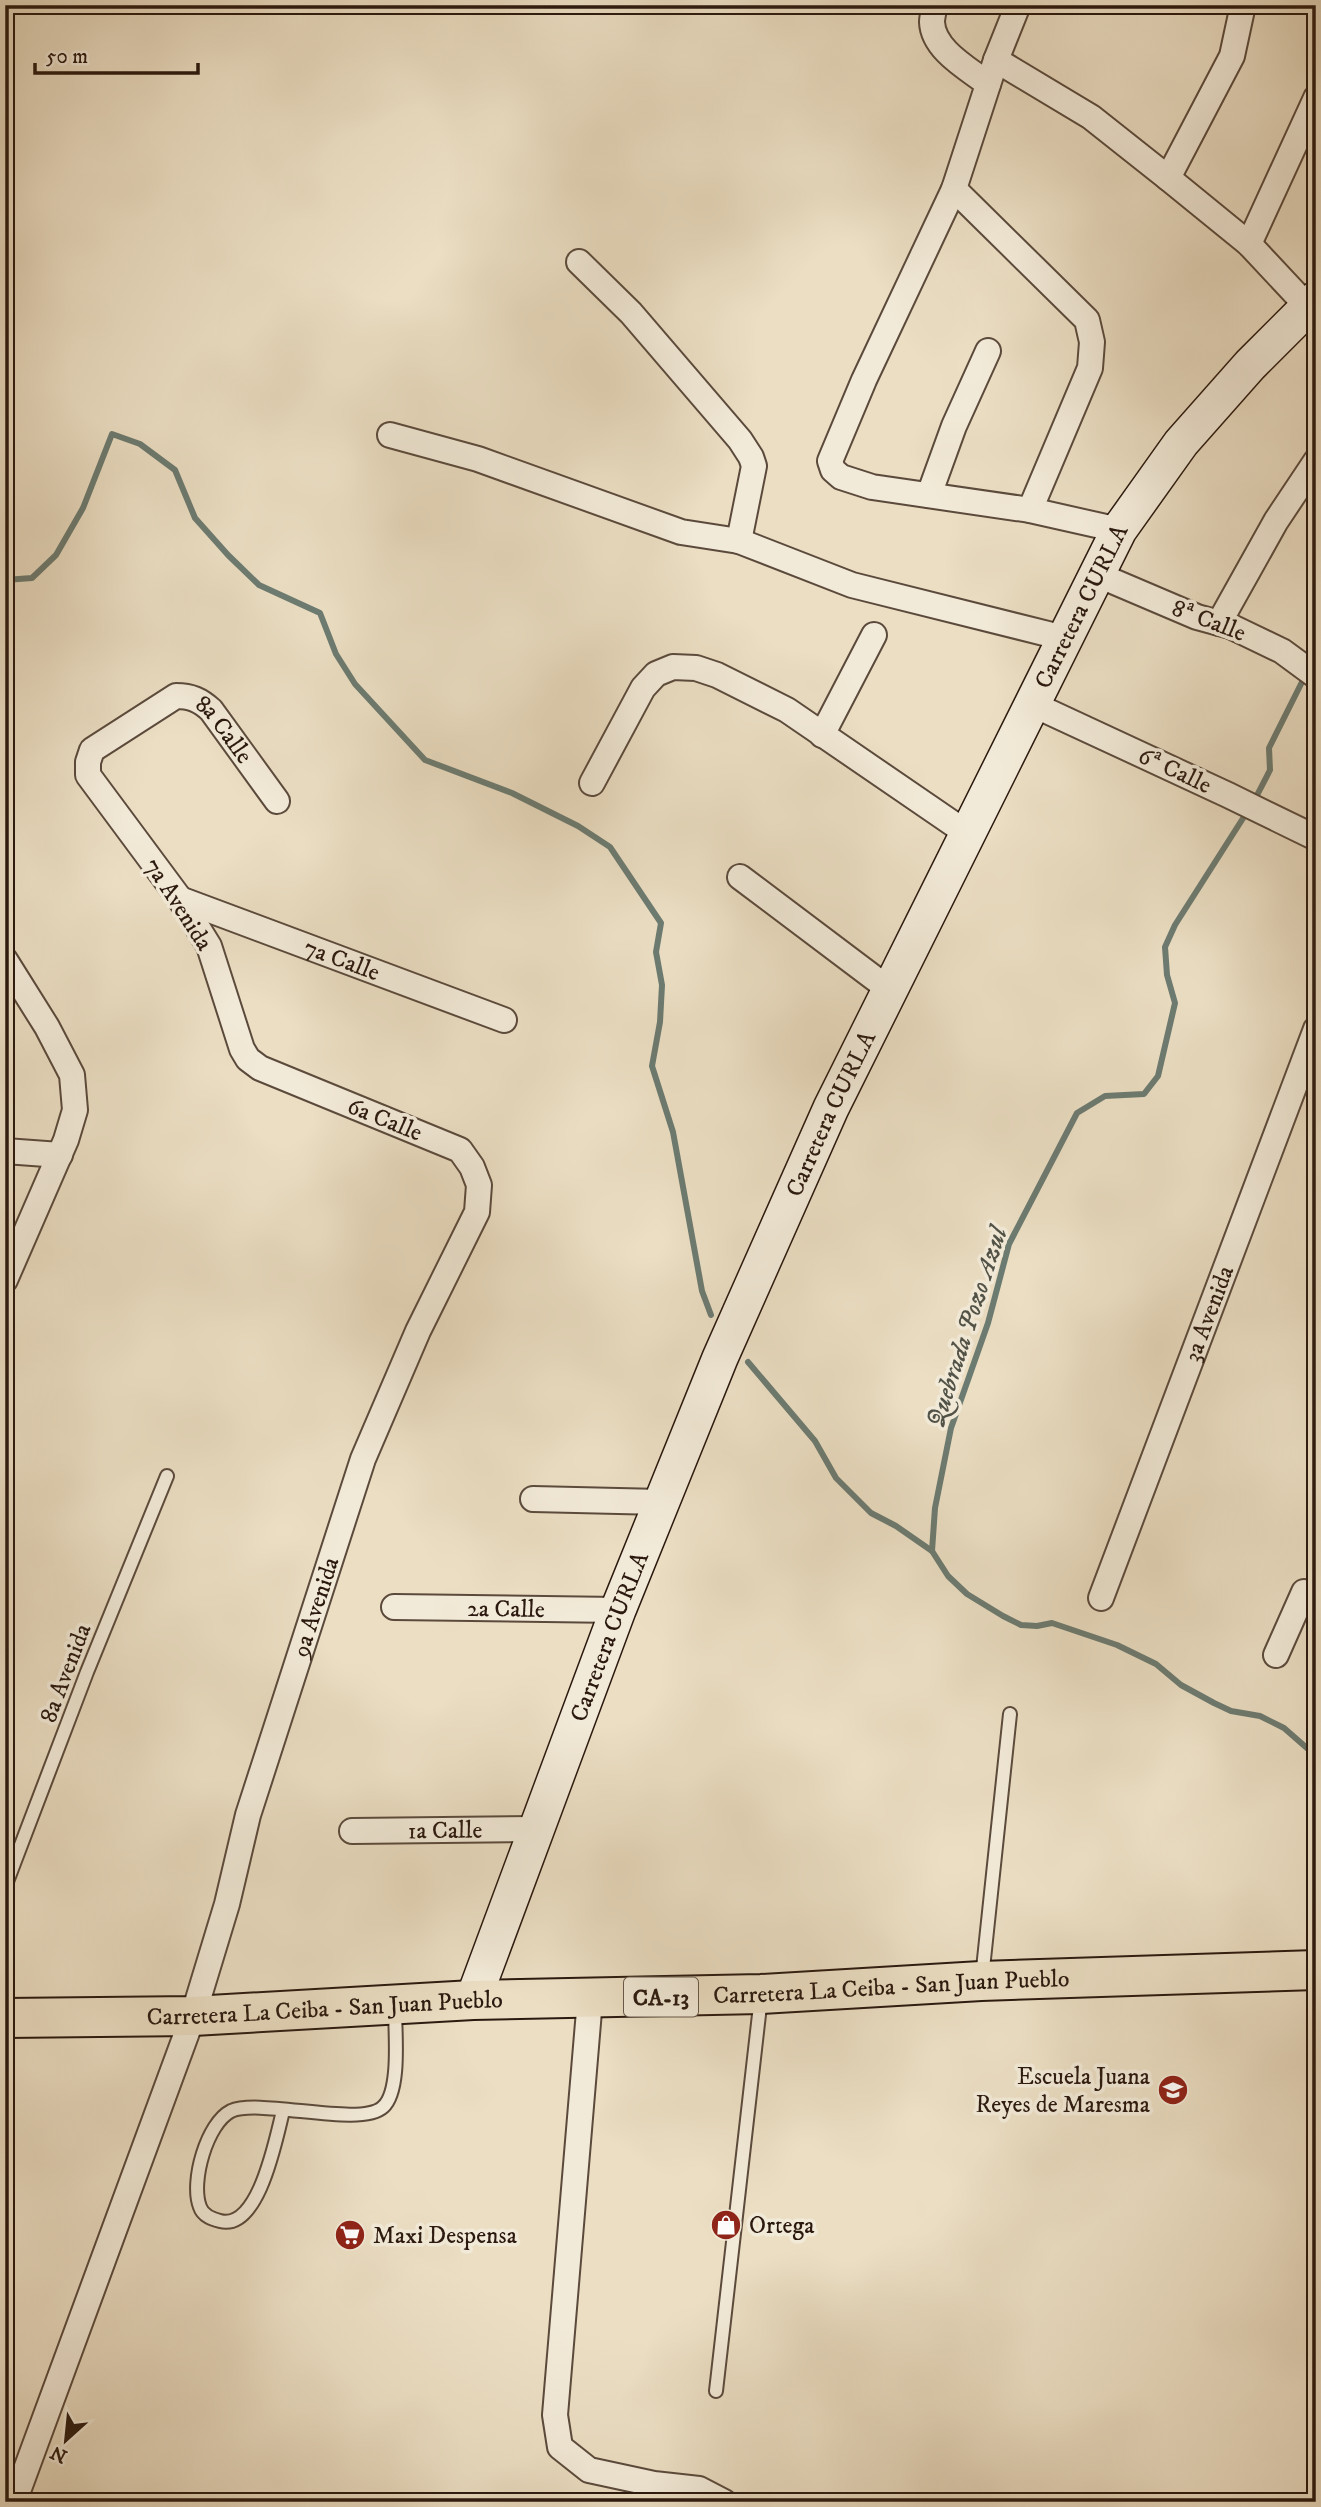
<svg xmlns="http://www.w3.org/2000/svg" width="1321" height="2507" font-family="'IM FELL DW Pica',serif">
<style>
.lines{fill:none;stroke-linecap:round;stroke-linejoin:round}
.stream{stroke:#6c7b71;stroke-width:6}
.service-casing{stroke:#5b4a3c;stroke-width:16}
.minor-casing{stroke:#5b4a3c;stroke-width:28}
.secondary-casing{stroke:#2b190f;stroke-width:38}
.primary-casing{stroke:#2b190f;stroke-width:42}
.service{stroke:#f2ead8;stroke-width:12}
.minor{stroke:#f2ead8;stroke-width:24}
.secondary{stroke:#f2ead8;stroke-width:35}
.primary{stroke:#ebdec3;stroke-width:38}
.labels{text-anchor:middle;stroke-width:7;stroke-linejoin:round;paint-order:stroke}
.shield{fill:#f2ead8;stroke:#67584b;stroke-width:2}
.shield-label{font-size:23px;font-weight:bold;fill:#2b190f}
.street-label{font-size:24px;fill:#2b190f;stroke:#f2ead8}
.poi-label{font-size:24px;fill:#2b190f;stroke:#f2ead8;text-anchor:start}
.water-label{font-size:26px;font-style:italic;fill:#515248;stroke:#f2ead8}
</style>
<rect width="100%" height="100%" fill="#ebdec3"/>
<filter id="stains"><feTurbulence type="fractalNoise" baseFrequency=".00286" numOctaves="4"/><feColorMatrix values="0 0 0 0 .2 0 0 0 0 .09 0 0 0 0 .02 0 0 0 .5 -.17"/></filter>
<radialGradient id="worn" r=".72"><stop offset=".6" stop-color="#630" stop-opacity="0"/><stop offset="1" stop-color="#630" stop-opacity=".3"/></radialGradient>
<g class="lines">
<g class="stream">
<path d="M 5,580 L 32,578 L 56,555 L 83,508 L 112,434 L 140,444 L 175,470 L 195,518 L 228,555 L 259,585 L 320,613 L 336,654 L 355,684 L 425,760 L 512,793 L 578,826 L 610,847 L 661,923 L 656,952 L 662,985 L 660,1022 L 652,1066 L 673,1132 L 702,1291 L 711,1315"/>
<path d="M 1253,803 L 1270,770 L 1269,748 L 1305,676"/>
<path d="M 1247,812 L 1175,925 L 1165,947 L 1167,975 L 1175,1003 L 1158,1076 L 1144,1094 L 1105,1096 L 1077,1113 L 1009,1244 L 988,1323 L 951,1428 L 935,1508 L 932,1551 L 948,1576 L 967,1594 L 1003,1616 L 1021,1625 L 1037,1626 L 1052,1623 L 1117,1645 L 1156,1664 L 1181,1685 L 1214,1703 L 1231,1711 L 1260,1716 L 1284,1728 L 1308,1749 L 1316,1752"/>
<path d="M 748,1362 L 815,1441 L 836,1478 L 871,1513 L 896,1526 L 932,1551"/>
</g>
<g class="service-casing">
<g id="service">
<path d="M 5,1887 L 87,1672 L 167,1476"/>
<path d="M 982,1978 L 1010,1714"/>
<path d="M 283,2111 C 276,2138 259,2231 220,2221 C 212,2219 203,2216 200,2207 C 190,2182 207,2123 231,2111 C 260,2098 361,2128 383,2107 C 401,2091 395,2032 395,2009"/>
<path d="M 716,2391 L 761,1997"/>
</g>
</g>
<g class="minor-casing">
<g id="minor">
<path d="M 935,5 C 934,10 932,17 932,22 C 933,50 969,69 988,84"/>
<path d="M 1018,5 L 996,60 L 954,189 L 864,380 L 830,461 L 833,470 L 841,477 L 872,487 L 1030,510 L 1119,530"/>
<path d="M 996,60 L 1091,117 L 1168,178 L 1249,244 L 1307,306"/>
<path d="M 1168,178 L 1232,56 L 1243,5"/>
<path d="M 954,189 L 1087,320 L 1092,342 L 1090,368 L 1030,510"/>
<path d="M 1249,244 L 1316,98"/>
<path d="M 579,262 L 631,313 L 740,440 L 751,457 L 754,466 L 739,541"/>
<path d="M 390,435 L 478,459 L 681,532 L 739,541 L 852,585 L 1064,638"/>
<path d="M 929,495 L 954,426 L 988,351"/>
<path d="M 1096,574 L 1197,617 L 1230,626 L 1282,651 L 1316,676"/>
<path d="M 1219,623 L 1276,521 L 1316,461"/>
<path d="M 1032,704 L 1228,795 L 1316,838"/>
<path d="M 822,735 L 874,635"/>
<path d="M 592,783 L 643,688 L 656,674 L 673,667 L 696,668 L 717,675 L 787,710 L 968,834"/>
<path d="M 740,877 L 890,990"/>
<path id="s1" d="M 180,899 L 504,1020"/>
<path d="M 5,960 L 47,1027 L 72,1075 L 75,1110 L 66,1140 L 5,1280"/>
<path d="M 5,1151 L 60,1155"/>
<path d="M 533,1499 L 661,1502"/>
<path id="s2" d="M 1101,1598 L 1316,1029"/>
<path id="s3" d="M 394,1607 L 618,1610"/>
<path d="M 1276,1655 L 1304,1592 L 1316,1597"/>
<path id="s4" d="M 352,1831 L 536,1829"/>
<path d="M 590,1999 L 555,2415 L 560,2447 L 589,2470 L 654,2484 L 699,2489 L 724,2502"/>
<path id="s5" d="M 14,2502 L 193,2016 L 227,1904 L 248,1815 L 363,1459 L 418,1331 L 477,1212 L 479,1185 L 472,1167 L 460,1150 L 260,1068 L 248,1059 L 242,1049 L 209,946 L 180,899 L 88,775 L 88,762 L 92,750 L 176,696 C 191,696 200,700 211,710 L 277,801"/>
</g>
</g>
<g class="secondary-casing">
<g id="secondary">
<path id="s6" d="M 473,2000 L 618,1610 L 720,1358 L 831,1108 L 1119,530 L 1181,443 L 1250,365 L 1316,299"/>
</g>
</g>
<g class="primary-casing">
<g id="primary">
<path id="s7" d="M 5,2018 L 193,2016 L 473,2000 L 761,1994 L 981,1981 L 1316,1970"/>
</g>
</g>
<use href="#service" class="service"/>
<use href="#minor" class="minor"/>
<use href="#secondary" class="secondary"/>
<use href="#primary" class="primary"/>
</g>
<defs>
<g id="school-disc" transform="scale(1.575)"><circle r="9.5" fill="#8f2418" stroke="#f2ead8"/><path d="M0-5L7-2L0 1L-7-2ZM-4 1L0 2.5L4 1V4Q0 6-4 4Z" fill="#fff"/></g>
<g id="shop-disc" transform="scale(1.575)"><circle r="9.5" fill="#8f2418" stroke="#f2ead8"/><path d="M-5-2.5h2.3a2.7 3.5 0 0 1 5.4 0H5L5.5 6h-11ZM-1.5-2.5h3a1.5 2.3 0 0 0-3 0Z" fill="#fff"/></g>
<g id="supermarket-disc" transform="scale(1.575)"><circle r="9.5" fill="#8f2418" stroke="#f2ead8"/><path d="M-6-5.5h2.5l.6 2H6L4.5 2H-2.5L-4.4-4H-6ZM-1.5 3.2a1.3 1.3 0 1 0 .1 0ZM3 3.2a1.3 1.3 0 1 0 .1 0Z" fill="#fff"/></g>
</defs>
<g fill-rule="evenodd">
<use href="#school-disc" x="1173" y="2090"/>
<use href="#shop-disc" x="726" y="2225"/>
<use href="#supermarket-disc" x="350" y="2235"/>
</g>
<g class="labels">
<rect class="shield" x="624" y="1977.5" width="74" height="39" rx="5"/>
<g class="shield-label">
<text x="661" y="2005">CA-13</text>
</g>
<g class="street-label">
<text dy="8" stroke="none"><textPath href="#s6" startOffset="1522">Carretera CURLA</textPath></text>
<text transform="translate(1209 620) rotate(21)" y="8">8ª Calle</text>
<text dy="8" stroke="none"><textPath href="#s5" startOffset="2188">8a Calle</textPath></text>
<text transform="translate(1175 770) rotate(25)" y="8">6ª Calle</text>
<text transform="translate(179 904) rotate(57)" y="8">7a Avenida</text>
<text dy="8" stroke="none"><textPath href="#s1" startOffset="173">7a Calle</textPath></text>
<text dy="8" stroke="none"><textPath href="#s6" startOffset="956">Carretera CURLA</textPath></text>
<text transform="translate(385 1119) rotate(22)" y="8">6a Calle</text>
<text dy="8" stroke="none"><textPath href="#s2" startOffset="304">3a Avenida</textPath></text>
<text dy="8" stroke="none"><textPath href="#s5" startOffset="945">9a Avenida</textPath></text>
<text dy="8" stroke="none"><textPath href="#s3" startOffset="112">2a Calle</textPath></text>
<text dy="8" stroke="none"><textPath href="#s6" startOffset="388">Carretera CURLA</textPath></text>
<text transform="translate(65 1673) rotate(-69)" y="8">8a Avenida</text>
<text dy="8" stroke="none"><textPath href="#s4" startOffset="93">1a Calle</textPath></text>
<text dy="8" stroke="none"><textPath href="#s7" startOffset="887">Carretera La Ceiba - San Juan Pueblo</textPath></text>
<text dy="8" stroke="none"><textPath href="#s7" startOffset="320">Carretera La Ceiba - San Juan Pueblo</textPath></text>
</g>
<g class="poi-label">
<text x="1150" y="2084" text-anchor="end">Escuela Juana<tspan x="1150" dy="28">Reyes de Maresma</tspan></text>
<text x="749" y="2233">Ortega</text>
<text x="373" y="2243">Maxi Despensa</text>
</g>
<g class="water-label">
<text transform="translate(966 1327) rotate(-72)" y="9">Quebrada Pozo Azul</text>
</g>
</g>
<rect width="1321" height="2507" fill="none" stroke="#ebdec3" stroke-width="28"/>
<rect x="7" y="7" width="1307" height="2493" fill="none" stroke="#2b190f" stroke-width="3.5"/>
<rect x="14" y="14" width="1293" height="2479" fill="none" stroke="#2b190f" stroke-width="2"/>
<g transform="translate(66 2440) rotate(207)" stroke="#f2ead8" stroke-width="5" paint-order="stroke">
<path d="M0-5L12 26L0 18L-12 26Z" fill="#2b190f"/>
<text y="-10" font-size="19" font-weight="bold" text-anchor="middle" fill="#2b190f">N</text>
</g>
<path d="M35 63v10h163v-10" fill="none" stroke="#2b190f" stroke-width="3.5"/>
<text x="46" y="63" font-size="21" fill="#2b190f" stroke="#f2ead8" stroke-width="5" paint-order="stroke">50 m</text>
<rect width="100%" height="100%" filter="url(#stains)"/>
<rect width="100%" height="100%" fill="url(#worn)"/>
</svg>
